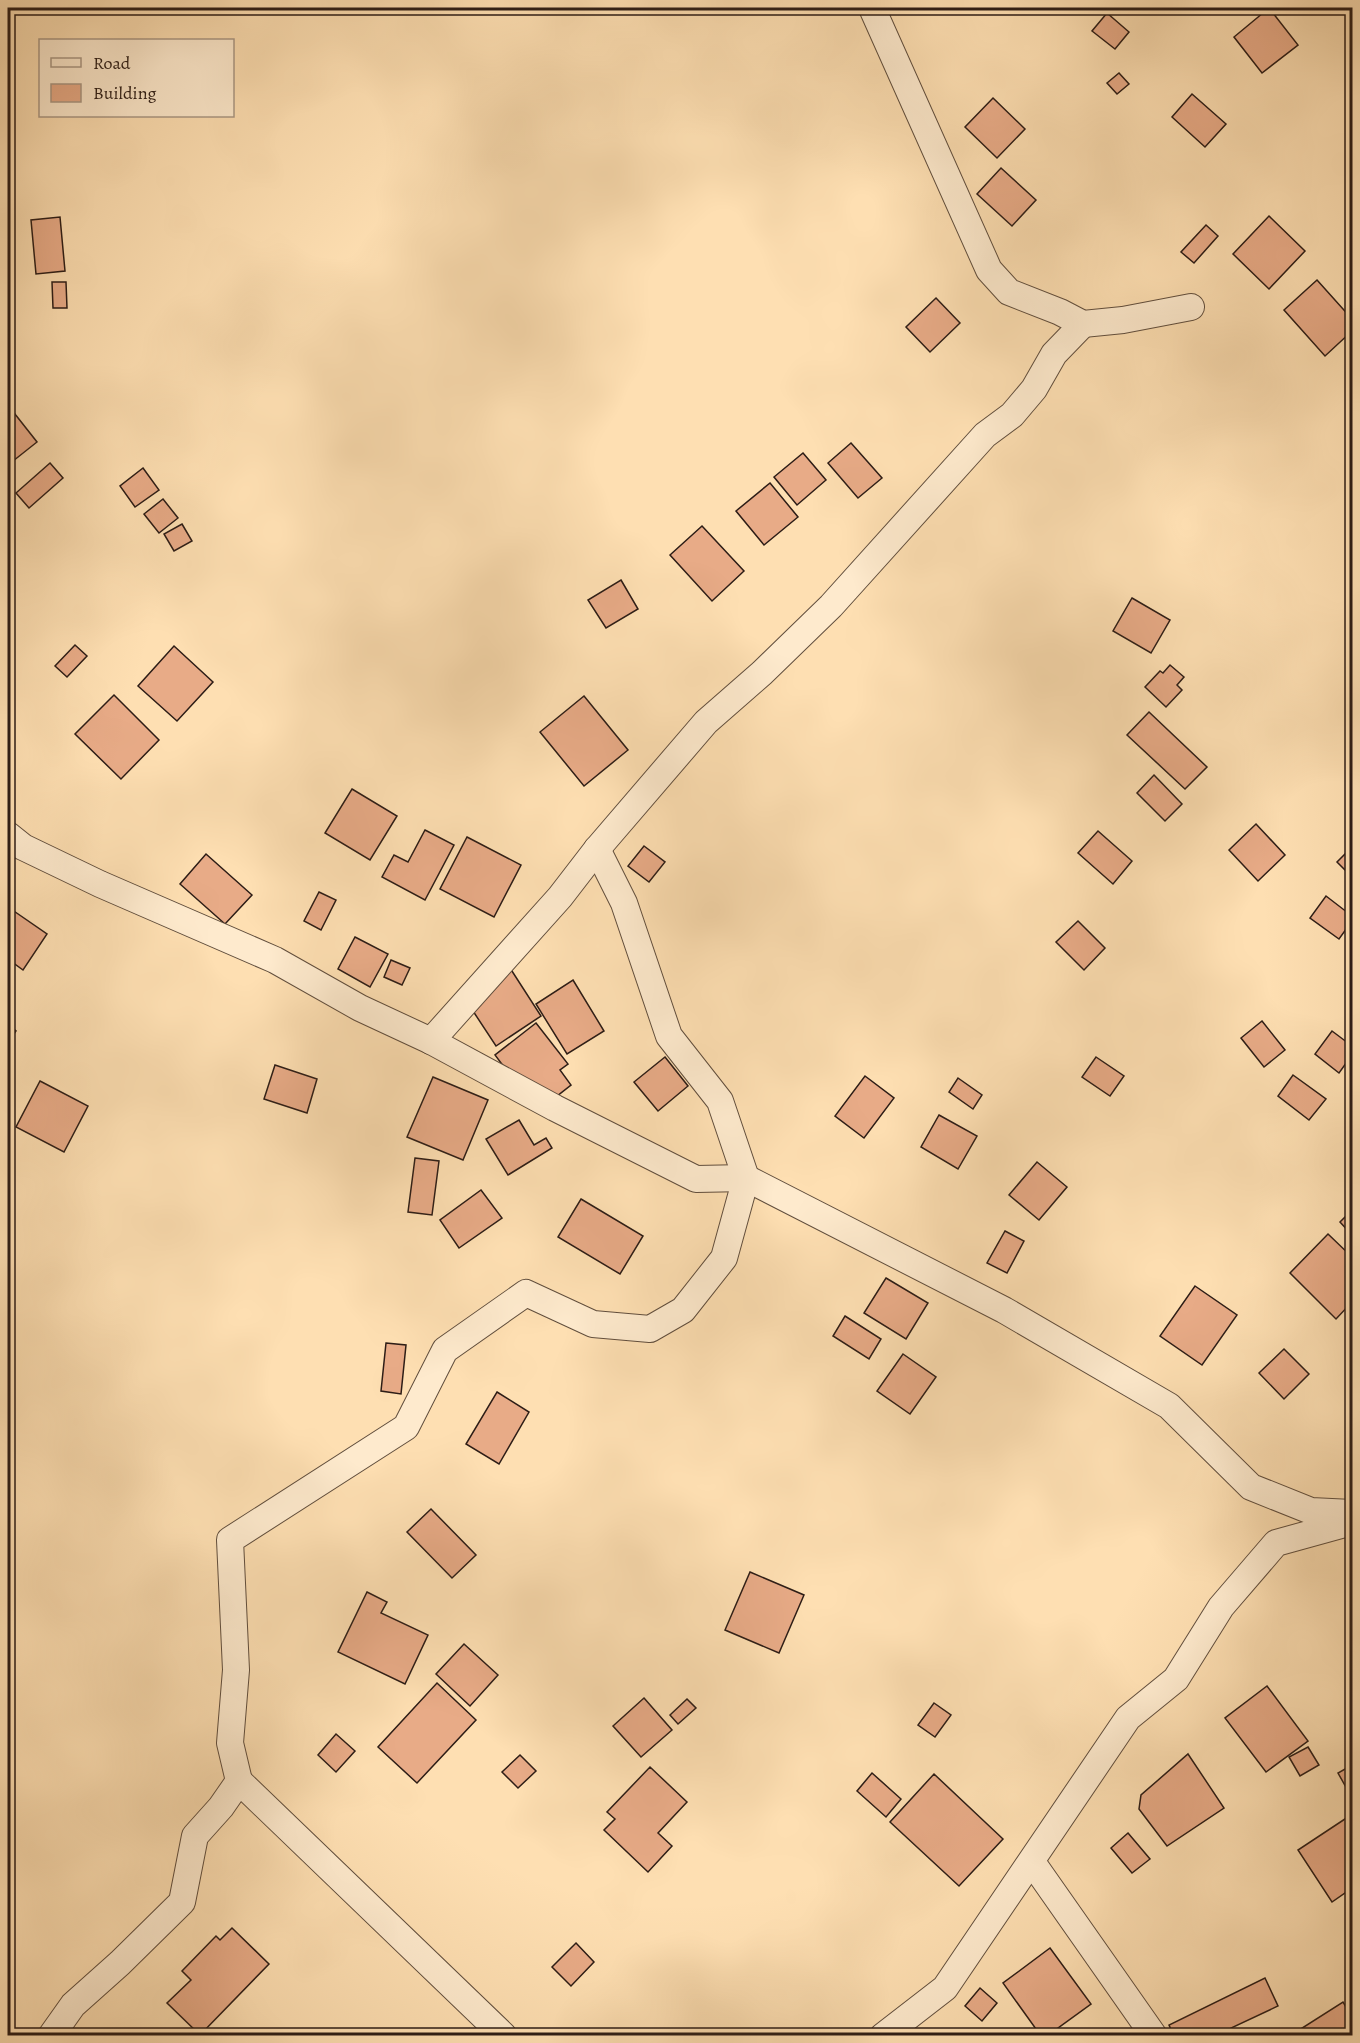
<svg xmlns="http://www.w3.org/2000/svg" width="1360" height="2043" font-family="Alegreya,serif">
<style>
.building{fill:#e8ab87;stroke:#2d1d16;stroke-width:1.5}
.lines{fill:none;stroke-linecap:round;stroke-linejoin:round}
.minor-casing{stroke:#614e3d;stroke-width:28}
.minor{stroke:#feeacd;stroke-width:26}
</style>
<rect width="100%" height="100%" fill="#fedfb2"/>
<filter id="stains"><feTurbulence type="fractalNoise" baseFrequency=".00333" numOctaves="4"/><feColorMatrix values="0 0 0 0 .2 0 0 0 0 .09 0 0 0 0 .02 0 0 0 .5 -.17"/></filter>
<radialGradient id="worn" r=".72"><stop offset=".6" stop-color="#630" stop-opacity="0"/><stop offset="1" stop-color="#630" stop-opacity=".3"/></radialGradient>
<g class="building">
<path d="M 1269,8 L 1298,45 L 1262,73 L 1234,37 Z"/>
<path d="M 1107,13 L 1129,32 L 1115,49 L 1092,31 Z"/>
<path d="M 1119,73 L 1129,84 L 1117,94 L 1107,83 Z"/>
<path d="M 1192,94 L 1226,124 L 1205,147 L 1172,117 Z"/>
<path d="M 993,98 L 1025,129 L 997,158 L 965,127 Z"/>
<path d="M 1001,168 L 1036,200 L 1012,226 L 977,194 Z"/>
<path d="M 1269,216 L 1305,251 L 1269,289 L 1233,254 Z"/>
<path d="M 60,217 L 65,271 L 36,274 L 31,220 Z"/>
<path d="M 1206,225 L 1218,236 L 1194,263 L 1181,252 Z"/>
<path d="M 1317,280 L 1352,319 L 1352,331 L 1325,356 L 1284,310 Z"/>
<path d="M 52,282 L 66,282 L 67,308 L 53,308 Z"/>
<path d="M 936,298 L 960,323 L 930,352 L 906,327 Z"/>
<path d="M 11,409 L 37,442 L 8,465 L 8,411 Z"/>
<path d="M 851,443 L 882,478 L 858,498 L 828,463 Z"/>
<path d="M 803,453 L 826,480 L 797,505 L 774,477 Z"/>
<path d="M 50,463 L 63,478 L 29,508 L 16,493 Z"/>
<path d="M 143,468 L 159,490 L 135,507 L 120,486 Z"/>
<path d="M 770,483 L 798,517 L 764,545 L 736,511 Z"/>
<path d="M 163,499 L 178,518 L 159,533 L 144,514 Z"/>
<path d="M 182,524 L 192,541 L 174,551 L 164,534 Z"/>
<path d="M 702,526 L 744,571 L 712,601 L 670,555 Z"/>
<path d="M 621,580 L 638,609 L 606,628 L 588,600 Z"/>
<path d="M 1132,598 L 1170,620 L 1151,653 L 1113,631 Z"/>
<path d="M 75,645 L 87,656 L 67,677 L 55,666 Z"/>
<path d="M 174,646 L 213,682 L 177,721 L 138,686 Z"/>
<path d="M 1170,665 L 1184,677 L 1177,685 L 1182,690 L 1166,707 L 1145,687 L 1160,671 L 1163,673 Z"/>
<path d="M 114,695 L 159,740 L 121,779 L 75,734 Z"/>
<path d="M 584,696 L 628,750 L 584,786 L 540,732 Z"/>
<path d="M 1149,712 L 1207,767 L 1185,789 L 1127,735 Z"/>
<path d="M 1154,775 L 1182,804 L 1165,821 L 1137,793 Z"/>
<path d="M 352,789 L 397,816 L 370,860 L 325,833 Z"/>
<path d="M 1256,824 L 1285,855 L 1258,881 L 1229,850 Z"/>
<path d="M 425,830 L 454,845 L 425,900 L 382,877 L 394,855 L 408,862 Z"/>
<path d="M 1098,831 L 1132,861 L 1113,884 L 1078,853 Z"/>
<path d="M 467,837 L 521,865 L 494,917 L 440,889 Z"/>
<path d="M 644,846 L 665,862 L 649,882 L 628,866 Z"/>
<path d="M 1352,847 L 1352,877 L 1337,862 Z"/>
<path d="M 206,854 L 252,895 L 225,924 L 180,884 Z"/>
<path d="M 319,892 L 336,900 L 321,930 L 304,921 Z"/>
<path d="M 1326,896 L 1352,916 L 1352,921 L 1339,939 L 1310,918 Z"/>
<path d="M 8,907 L 47,934 L 23,970 L 8,959 Z"/>
<path d="M 1078,921 L 1105,948 L 1084,970 L 1056,942 Z"/>
<path d="M 355,937 L 388,954 L 370,987 L 338,969 Z"/>
<path d="M 391,960 L 410,968 L 402,985 L 384,977 Z"/>
<path d="M 510,968 L 541,1016 L 496,1046 L 473,1011 Z"/>
<path d="M 573,980 L 604,1031 L 567,1054 L 536,1004 Z"/>
<path d="M 1262,1021 L 1285,1050 L 1264,1067 L 1241,1038 Z"/>
<path d="M 536,1023 L 568,1064 L 560,1070 L 571,1085 L 557,1096 L 504,1067 L 495,1055 Z"/>
<path d="M 8,1024 L 16,1031 L 8,1043 Z"/>
<path d="M 1332,1031 L 1352,1046 L 1352,1055 L 1339,1073 L 1315,1054 Z"/>
<path d="M 665,1057 L 688,1086 L 658,1111 L 634,1082 Z"/>
<path d="M 1096,1057 L 1124,1076 L 1110,1096 L 1082,1077 Z"/>
<path d="M 275,1065 L 317,1079 L 307,1113 L 264,1099 Z"/>
<path d="M 1293,1075 L 1326,1099 L 1309,1120 L 1278,1096 Z"/>
<path d="M 865,1076 L 894,1098 L 864,1138 L 835,1116 Z"/>
<path d="M 433,1077 L 488,1100 L 463,1160 L 407,1137 Z"/>
<path d="M 958,1078 L 982,1095 L 973,1109 L 949,1092 Z"/>
<path d="M 40,1081 L 88,1106 L 64,1152 L 16,1127 Z"/>
<path d="M 939,1115 L 977,1136 L 958,1169 L 921,1147 Z"/>
<path d="M 519,1120 L 534,1145 L 546,1138 L 552,1148 L 508,1175 L 486,1139 Z"/>
<path d="M 415,1158 L 439,1161 L 432,1215 L 408,1212 Z"/>
<path d="M 1037,1162 L 1067,1187 L 1039,1220 L 1009,1195 Z"/>
<path d="M 481,1190 L 502,1218 L 459,1248 L 440,1220 Z"/>
<path d="M 581,1199 L 643,1236 L 620,1274 L 558,1237 Z"/>
<path d="M 1352,1210 L 1352,1235 L 1340,1222 Z"/>
<path d="M 1005,1231 L 1024,1241 L 1007,1273 L 987,1263 Z"/>
<path d="M 1328,1234 L 1352,1257 L 1352,1302 L 1336,1319 L 1290,1273 Z"/>
<path d="M 886,1278 L 928,1303 L 906,1339 L 864,1313 Z"/>
<path d="M 1195,1286 L 1237,1315 L 1202,1365 L 1160,1336 Z"/>
<path d="M 845,1316 L 881,1339 L 869,1359 L 833,1336 Z"/>
<path d="M 386,1343 L 406,1345 L 401,1394 L 381,1391 Z"/>
<path d="M 1284,1349 L 1309,1374 L 1284,1399 L 1259,1373 Z"/>
<path d="M 903,1354 L 936,1377 L 910,1414 L 877,1391 Z"/>
<path d="M 497,1392 L 529,1412 L 499,1464 L 466,1444 Z"/>
<path d="M 431,1509 L 476,1555 L 452,1578 L 407,1532 Z"/>
<path d="M 750,1572 L 804,1595 L 779,1653 L 725,1630 Z"/>
<path d="M 367,1592 L 387,1602 L 381,1613 L 428,1635 L 405,1684 L 338,1652 Z"/>
<path d="M 464,1644 L 498,1675 L 470,1706 L 436,1674 Z"/>
<path d="M 437,1683 L 476,1720 L 417,1783 L 378,1747 Z"/>
<path d="M 1267,1686 L 1308,1741 L 1266,1772 L 1225,1718 Z"/>
<path d="M 644,1698 L 672,1730 L 641,1757 L 613,1726 Z"/>
<path d="M 687,1699 L 696,1708 L 678,1724 L 670,1715 Z"/>
<path d="M 934,1703 L 951,1715 L 935,1737 L 918,1725 Z"/>
<path d="M 336,1734 L 355,1751 L 336,1772 L 318,1755 Z"/>
<path d="M 1308,1747 L 1319,1765 L 1300,1776 L 1289,1757 Z"/>
<path d="M 1188,1754 L 1224,1808 L 1167,1846 L 1139,1809 L 1141,1795 Z"/>
<path d="M 520,1755 L 536,1771 L 518,1788 L 502,1772 Z"/>
<path d="M 1352,1765 L 1352,1798 L 1338,1773 Z"/>
<path d="M 650,1767 L 687,1802 L 658,1833 L 672,1846 L 648,1872 L 604,1830 L 615,1819 L 607,1812 Z"/>
<path d="M 872,1773 L 901,1799 L 886,1817 L 857,1791 Z"/>
<path d="M 934,1774 L 1003,1839 L 959,1886 L 890,1822 Z"/>
<path d="M 1351,1815 L 1352,1888 L 1332,1902 L 1298,1850 Z"/>
<path d="M 1128,1833 L 1150,1859 L 1132,1873 L 1111,1848 Z"/>
<path d="M 232,1928 L 269,1964 L 200,2035 L 167,2003 L 191,1980 L 182,1971 L 216,1936 L 220,1940 Z"/>
<path d="M 576,1943 L 594,1962 L 571,1986 L 552,1967 Z"/>
<path d="M 1050,1948 L 1091,2004 L 1047,2036 L 1041,2036 L 1003,1983 Z"/>
<path d="M 1265,1978 L 1278,2006 L 1231,2028 L 1235,2036 L 1174,2036 L 1169,2025 Z"/>
<path d="M 980,1988 L 997,2003 L 982,2021 L 965,2006 Z"/>
<path d="M 1343,2002 L 1352,2018 L 1352,2036 L 1302,2036 L 1299,2030 Z"/>
</g>
<g class="lines">
<g class="minor-casing">
<g id="minor">
<path d="M 872,8 L 989,270 L 1009,292 L 1060,312 L 1083,324 L 1123,320 L 1191,307"/>
<path d="M 8,835 L 23,847 L 100,884 L 275,960 L 360,1008 L 431,1041 L 555,1108 L 696,1179 L 746,1178 L 1004,1310 L 1169,1406 L 1251,1487 L 1311,1511 L 1352,1513"/>
<path d="M 431,1041 L 560,897 L 597,849 L 706,722 L 762,673 L 831,606 L 985,435 L 1012,415 L 1034,389 L 1054,354 L 1083,324"/>
<path d="M 239,1781 L 504,2036"/>
<path d="M 1032,1862 L 1154,2036"/>
<path d="M 51,2036 L 73,2005 L 120,1963 L 182,1902 L 195,1836 L 221,1807 L 239,1781 L 230,1743 L 236,1670 L 230,1540 L 406,1427 L 445,1350 L 526,1293 L 593,1324 L 650,1329 L 683,1310 L 724,1258 L 746,1178 L 720,1101 L 669,1036 L 624,903 L 597,849"/>
<path d="M 883,2036 L 945,1988 L 1128,1718 L 1176,1679 L 1221,1607 L 1276,1543 L 1352,1522"/>
</g>
</g>
<use href="#minor" class="minor"/>
</g>
<rect width="1360" height="2043" fill="none" stroke="#fedfb2" stroke-width="30"/>
<rect x="9" y="9" width="1342" height="2025" fill="none" stroke="#2d1d16" stroke-width="3"/>
<rect x="15" y="15" width="1330" height="2013" fill="none" stroke="#2d1d16" stroke-width="1.5"/>
<rect x="39" y="39" width="195" height="78" fill="#feeacd" stroke="#aa9884" stroke-width="1.5"/>
<rect x="51" y="58" width="30" height="9" fill="#feeacd" stroke="#aa9884" stroke-width="1.5"/>
<text x="93" y="69" font-size="18" fill="#2d1d16">Road</text>
<rect x="51" y="84" width="30" height="18" fill="#e8ab87" stroke="#aa9884" stroke-width="1.5"/>
<text x="93" y="99" font-size="18" fill="#2d1d16">Building</text>
<rect width="100%" height="100%" filter="url(#stains)"/>
<rect width="100%" height="100%" fill="url(#worn)"/>
</svg>
